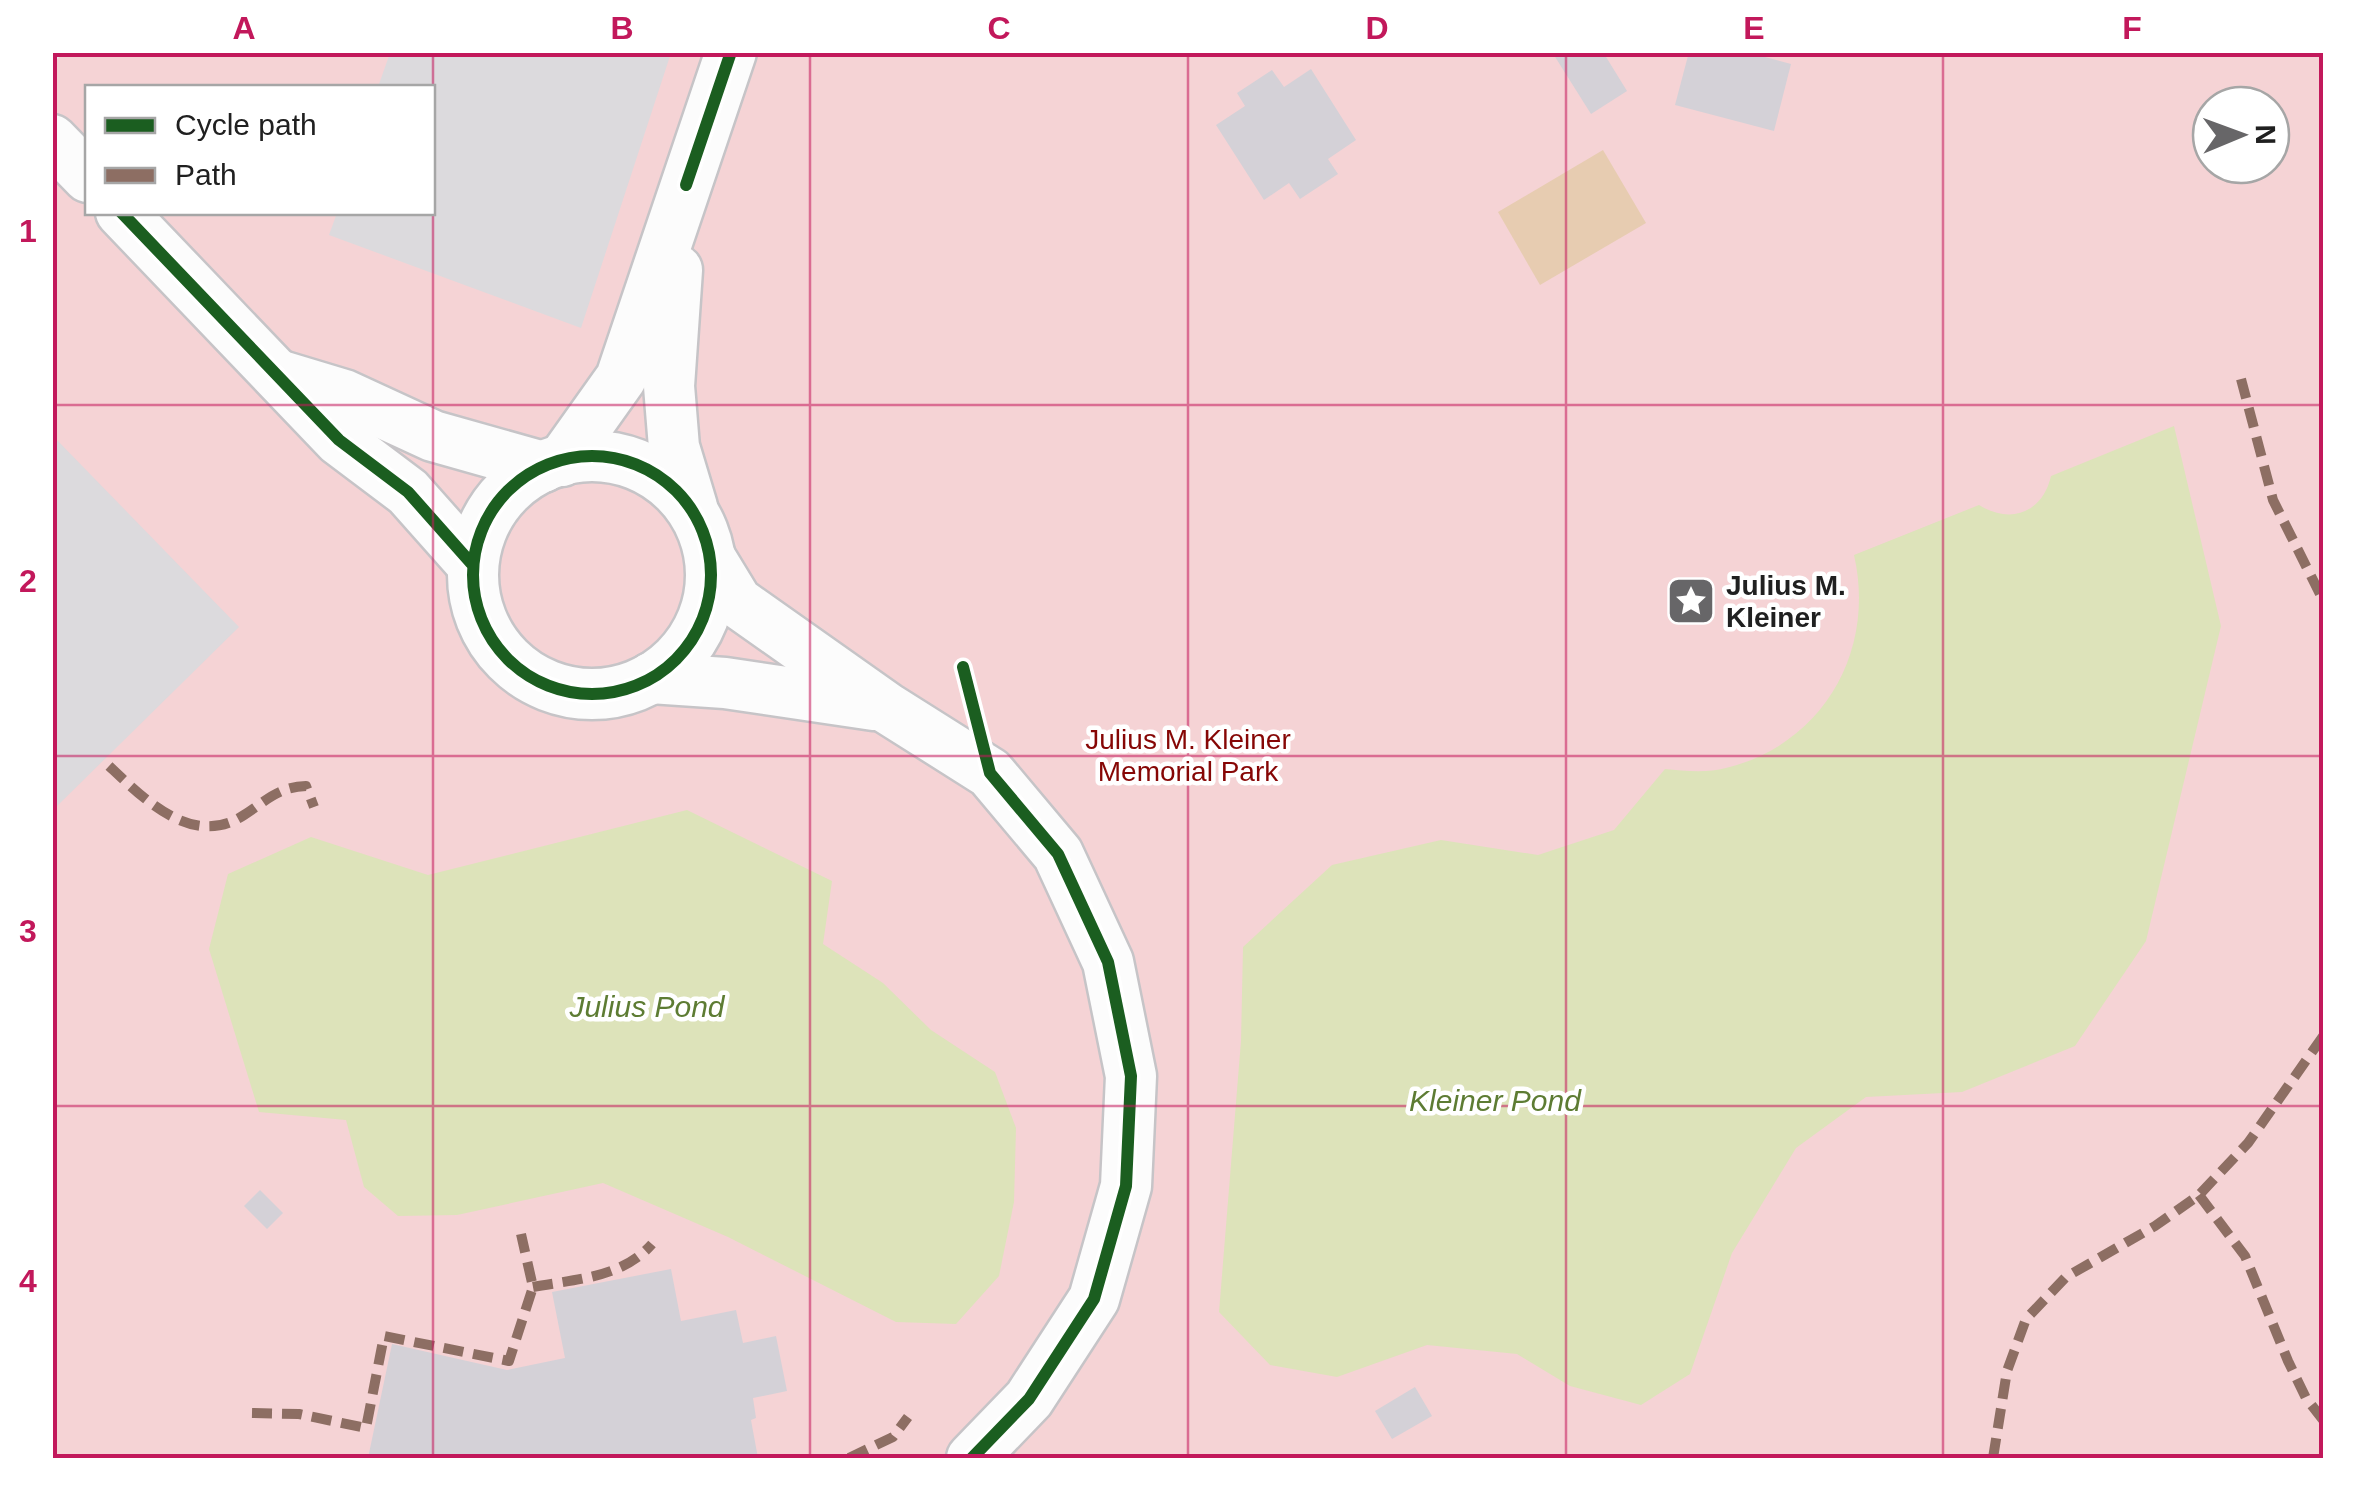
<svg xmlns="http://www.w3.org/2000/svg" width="2376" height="1511" font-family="Arial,sans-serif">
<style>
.park{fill:#f5d3d5;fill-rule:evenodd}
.pitch{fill:#e7ccb1}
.parking{fill:#dcdadd}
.water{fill:#dde3ba}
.building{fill:#d4d1d7}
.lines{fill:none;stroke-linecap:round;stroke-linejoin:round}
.minor-casing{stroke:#c6c4c7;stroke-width:55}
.minor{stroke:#fcfcfc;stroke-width:50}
.quiet{stroke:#8d6e63;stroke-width:10;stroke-dasharray:20 10;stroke-linecap:butt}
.cycleway-casing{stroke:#fff;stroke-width:19}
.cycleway{stroke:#1b5e20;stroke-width:12}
.grid{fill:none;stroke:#c2185b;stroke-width:2.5;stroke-opacity:0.55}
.labels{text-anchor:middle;stroke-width:9;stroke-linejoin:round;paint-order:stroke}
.poi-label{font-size:28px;font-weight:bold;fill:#202020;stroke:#fff;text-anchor:start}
.park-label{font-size:28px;fill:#860605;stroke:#fff}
.water-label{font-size:30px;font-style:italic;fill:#5d7c33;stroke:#fff}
.neatline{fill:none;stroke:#c2185b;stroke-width:4}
.grid-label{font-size:32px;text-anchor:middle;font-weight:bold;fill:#c2185b}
</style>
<rect width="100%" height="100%" fill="#ebe8ee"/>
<path class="park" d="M 64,53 L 2323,53 L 2323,1458 L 53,1458 L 52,64 ZM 88,88 L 432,88 L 432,212 L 88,212 ZM 2211,105 L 2271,105 L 2271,165 L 2211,165 Z"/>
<path class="pitch" d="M 1603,150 L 1646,223 L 1540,285 L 1498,212 Z"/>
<g class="parking">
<path d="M 390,53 L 671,53 L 581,328 L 329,235 L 337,213 L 432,212 L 432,88 L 378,87 Z"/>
<path d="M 54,437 L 239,627 L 53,810 L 52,438 Z"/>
</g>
<g class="water">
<path d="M 2174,426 L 2221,626 L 2146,941 L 2075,1046 L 1962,1092 L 1866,1097 L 1796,1148 L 1732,1253 L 1690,1374 L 1641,1405 L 1570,1386 L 1517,1354 L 1427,1345 L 1337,1377 L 1270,1365 L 1219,1312 L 1241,1041 L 1243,947 L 1332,865 L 1441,840 L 1538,855 L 1614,830 L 1665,769 C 1685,771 1707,773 1726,768 C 1824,744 1876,650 1854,555 L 1979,505 C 2011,525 2043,512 2051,476 Z"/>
<path d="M 687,810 L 832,881 L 823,944 L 883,983 L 931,1030 L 995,1072 L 1016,1128 L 1014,1202 L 999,1276 L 956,1324 L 896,1322 L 728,1237 L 603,1183 L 457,1215 L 398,1216 L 364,1187 L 346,1120 L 259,1112 L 209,949 L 228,874 L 311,837 L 428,875 Z"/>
</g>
<g class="building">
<path d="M 1552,52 L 1603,52 L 1627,91 L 1591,114 Z"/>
<path d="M 1689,52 L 1746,52 L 1791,64 L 1774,131 L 1675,105 Z"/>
<path d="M 1311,69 L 1356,140 L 1328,159 L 1338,174 L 1300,199 L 1289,183 L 1264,200 L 1216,125 L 1245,106 L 1237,93 L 1272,70 L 1284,87 Z"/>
<path d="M 260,1190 L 283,1213 L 267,1229 L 244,1206 Z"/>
<path d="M 671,1269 L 681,1321 L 736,1310 L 743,1343 L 776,1336 L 787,1391 L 753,1398 L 756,1418 L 751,1420 L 758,1458 L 368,1458 L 392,1344 L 507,1370 L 565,1358 L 552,1292 Z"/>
<path d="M 1415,1387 L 1432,1416 L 1392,1439 L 1375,1411 Z"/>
</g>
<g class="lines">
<g class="minor-casing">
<g id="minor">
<path d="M 52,140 L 88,177"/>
<path d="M 121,212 L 339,440 L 408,492 L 471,563"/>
<path d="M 677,270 L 669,386 L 674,447 L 692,507"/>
<path d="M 281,376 L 344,395 L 433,436 L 543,467"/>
<circle cx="592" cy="575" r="119"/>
<path d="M 562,461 L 621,378 L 731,52"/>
<path d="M 712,561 L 737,602 L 887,708 L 990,773 L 1058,854 L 1108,962 L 1131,1076 L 1126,1186 L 1094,1299 L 1029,1399 L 972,1458"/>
<path d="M 651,678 L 725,683 L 874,705"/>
</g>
</g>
<use href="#minor" class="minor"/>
<g class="quiet">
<path d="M 2241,379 L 2273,500 L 2324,602"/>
<path d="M 109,766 C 144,799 193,849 244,815 C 266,801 278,787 306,786 L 314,807"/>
<path d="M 2199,1195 L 2245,1256 L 2288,1361 L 2306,1398 L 2324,1421"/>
<path d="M 533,1287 C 576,1279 622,1278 652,1244"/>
<path d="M 252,1413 L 299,1414 L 366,1428 L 384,1336 L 509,1361 L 533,1287 L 521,1234"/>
<path d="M 849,1458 L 893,1437 L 908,1417"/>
<path d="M 1993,1458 L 2007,1371 L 2026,1319 L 2066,1277 L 2155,1226 L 2199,1195 L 2248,1143 L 2324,1035"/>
</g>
<g class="cycleway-casing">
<g id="cycleway">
<path d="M 686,185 L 731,52"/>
<path d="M 121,212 L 339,440 L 408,492 L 471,563"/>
<circle cx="592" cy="575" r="119"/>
<path d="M 963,667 L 990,773 L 1058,854 L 1108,962 L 1131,1076 L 1126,1186 L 1094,1299 L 1029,1399 L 972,1458"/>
</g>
</g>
<use href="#cycleway" class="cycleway"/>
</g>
<path class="grid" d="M 433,52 L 433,1458M 810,52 L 810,1458M 1188,52 L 1188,1458M 1566,52 L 1566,1458M 1943,52 L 1943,1458M 52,405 L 2324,405M 52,756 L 2324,756M 52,1106 L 2324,1106"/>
<defs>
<g id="sight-square" transform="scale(2.5)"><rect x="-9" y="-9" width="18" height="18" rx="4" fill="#676668" stroke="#fff"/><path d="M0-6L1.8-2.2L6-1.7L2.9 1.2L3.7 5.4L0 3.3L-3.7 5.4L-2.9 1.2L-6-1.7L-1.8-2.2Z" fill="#fff"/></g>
</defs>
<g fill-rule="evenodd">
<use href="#sight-square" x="1691" y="601"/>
</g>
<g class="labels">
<g class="poi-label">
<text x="1726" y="595">Julius M.<tspan x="1726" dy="32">Kleiner</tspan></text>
</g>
<g class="park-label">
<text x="1188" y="749">Julius M. Kleiner<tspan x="1188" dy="32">Memorial Park</tspan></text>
</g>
<g class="water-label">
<text x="647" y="1017">Julius Pond</text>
<text x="1495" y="1111">Kleiner Pond</text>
</g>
</g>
<rect width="2376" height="1511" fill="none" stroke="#ffffff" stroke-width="110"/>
<rect x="85" y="85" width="350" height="130" fill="#ffffff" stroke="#a6a6a6" stroke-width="2.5"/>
<rect x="105" y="118" width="50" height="15" fill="#1b5e20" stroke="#a6a6a6" stroke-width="2.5"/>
<text x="175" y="135" font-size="30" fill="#202020">Cycle path</text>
<rect x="105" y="168" width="50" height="15" fill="#8d6e63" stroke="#a6a6a6" stroke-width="2.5"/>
<text x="175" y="185" font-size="30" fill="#202020">Path</text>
<g transform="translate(2241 135) rotate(89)"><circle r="48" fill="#ffffff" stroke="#a6a6a6" stroke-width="2.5"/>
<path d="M0-8L18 38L0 25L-18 38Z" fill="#676668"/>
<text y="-15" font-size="28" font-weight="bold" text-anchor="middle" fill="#202020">N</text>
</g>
<rect x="55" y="55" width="2266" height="1401" class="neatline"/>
<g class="grid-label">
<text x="244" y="39">A</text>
<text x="622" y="39">B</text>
<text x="999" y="39">C</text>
<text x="1377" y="39">D</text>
<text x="1754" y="39">E</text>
<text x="2132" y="39">F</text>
<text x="28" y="242">1</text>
<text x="28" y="592">2</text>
<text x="28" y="942">3</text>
<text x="28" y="1292">4</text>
</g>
</svg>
